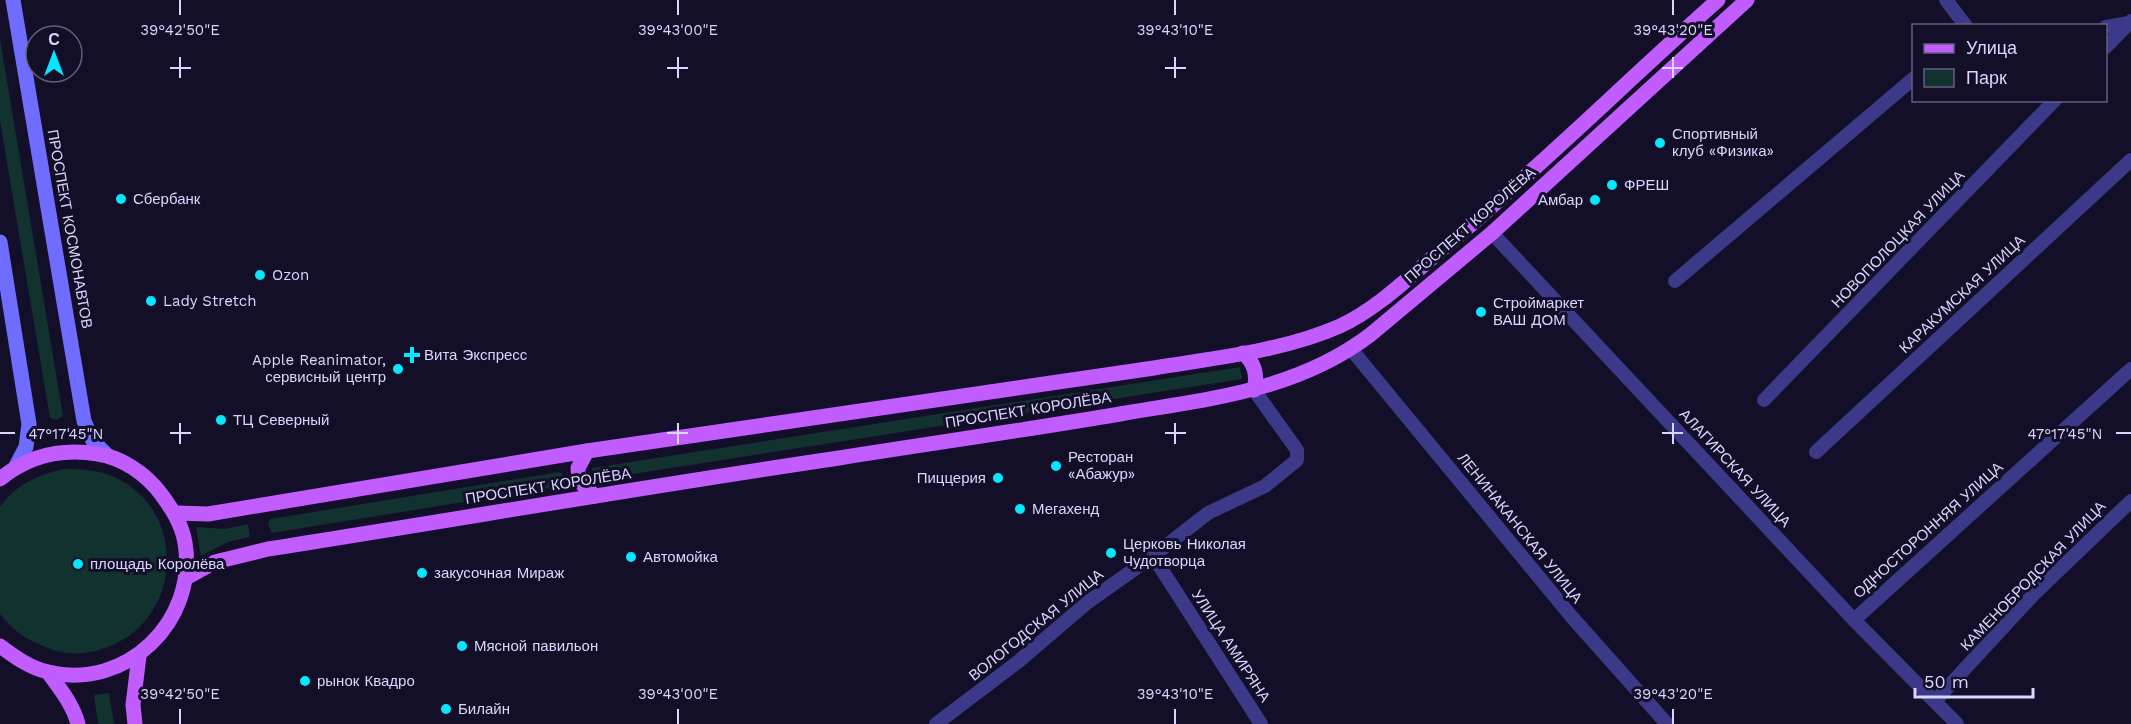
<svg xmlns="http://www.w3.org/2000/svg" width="2131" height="724" font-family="'Work Sans',sans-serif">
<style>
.green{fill:#123230}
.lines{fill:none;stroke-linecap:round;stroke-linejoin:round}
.minor{stroke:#3b3988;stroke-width:14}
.secondary{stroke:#6f6dff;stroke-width:15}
.primary{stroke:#c15dff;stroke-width:15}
.ticks{fill:none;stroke:#dad6ff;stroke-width:2}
.poi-dot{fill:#02e8ff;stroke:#130f28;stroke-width:2}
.labels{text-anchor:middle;stroke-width:6;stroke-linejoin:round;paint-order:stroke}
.poi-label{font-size:15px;fill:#dad6ff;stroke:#130f28;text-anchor:start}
.street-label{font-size:15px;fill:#dad6ff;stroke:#130f28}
.ticks-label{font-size:15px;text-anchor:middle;fill:#dad6ff;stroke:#130f28;stroke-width:6;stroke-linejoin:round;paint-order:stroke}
</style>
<rect width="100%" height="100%" fill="#130f28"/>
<g class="green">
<path d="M 0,39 L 63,416 L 56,420 L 50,418 L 0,121 Z"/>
<path d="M 1240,367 L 1242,379 L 594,480 L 591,477 L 592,468 Z"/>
<path d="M 64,469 C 85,469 103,470 122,481 C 187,517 180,619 110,646 C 93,653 75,656 57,651 C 34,644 15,634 0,614 L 0,507 C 15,485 39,474 64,469 Z"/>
<path d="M 560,472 L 563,475 L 562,486 L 272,533 L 268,524 L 270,519 Z"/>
<path d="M 248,524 L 250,537 L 228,542 L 201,556 L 196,527 L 225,529 Z"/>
<path d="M 109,693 L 114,724 L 98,724 L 94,695 Z"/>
</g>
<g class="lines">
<g class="minor">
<path d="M 1946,0 L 1966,26"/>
<path d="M 2106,27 L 2129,23"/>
<path d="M 2106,47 L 2131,21"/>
<path d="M 1492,233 L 1854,620 L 1957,724"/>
<path d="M 1675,281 L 1914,78"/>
<path d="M 1351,349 L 1571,616 L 1667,724"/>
<path d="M 1764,400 L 2055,100"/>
<path d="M 1816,452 L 2131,160"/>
<path d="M 1153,556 L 1261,724"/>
<path d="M 1854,620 L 2131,369"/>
<path d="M 1935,701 L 2033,595 L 2131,501"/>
<path d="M 936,724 L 1019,661 L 1088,602 L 1153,556 L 1208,513 L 1265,486 L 1297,460 L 1297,450 L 1254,390"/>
</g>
<g class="secondary">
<path d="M 13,0 L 84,421 L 93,441 L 108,456"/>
<path d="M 0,242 L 29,424 L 26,447 L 16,466"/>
</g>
<g class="primary">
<path d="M 1243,353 C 1255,363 1258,375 1254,390"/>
<path d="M 587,451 L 578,468 L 579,481 L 595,496"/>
<path d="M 0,479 C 28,456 62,448 98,454 C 123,458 146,474 161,494 C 172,509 182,524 185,543 C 198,621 126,691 48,672 C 30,668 15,657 0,646"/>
<path d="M 176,513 L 208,514 L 587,451 L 1154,368 C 1214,358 1284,351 1340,326 C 1379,308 1412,274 1445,247 C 1539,168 1626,82 1718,0"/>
<path d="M 186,578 L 215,562 L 268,549 C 459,519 649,486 839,458 C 933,443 1026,430 1120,414 C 1208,399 1296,391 1370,335 L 1492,233 L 1747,0"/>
<path d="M 48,672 C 59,688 73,704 78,724"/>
<path d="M 135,724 L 133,705 L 139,656"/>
</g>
</g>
<path class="ticks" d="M 180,0 L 180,15M 678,0 L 678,15M 1175,0 L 1175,15M 1673,0 L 1673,15M 180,57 L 180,78M 678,57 L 678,78M 1175,57 L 1175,78M 1673,57 L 1673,78M 170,68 L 191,68M 667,68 L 688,68M 1165,68 L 1186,68M 1662,68 L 1683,68M 180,423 L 180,444M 678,423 L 678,444M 1175,423 L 1175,444M 1673,423 L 1673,444M 0,433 L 15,433M 170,433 L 191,433M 667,433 L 688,433M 1165,433 L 1186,433M 1662,433 L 1683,433M 2116,433 L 2131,433M 180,709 L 180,724M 678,709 L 678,724M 1175,709 L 1175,724M 1673,709 L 1673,724"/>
<g class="poi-dot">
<circle cx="1660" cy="143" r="6"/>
<circle cx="1612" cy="185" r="6"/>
<circle cx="121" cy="199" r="6"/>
<circle cx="1595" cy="200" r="6"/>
<circle cx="260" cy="275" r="6"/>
<circle cx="151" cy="301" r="6"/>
<circle cx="1481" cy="312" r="6"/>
<path d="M409 346h6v6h6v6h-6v6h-6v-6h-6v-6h6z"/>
<circle cx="398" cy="369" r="6"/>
<circle cx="221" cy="420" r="6"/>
<circle cx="1056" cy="466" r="6"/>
<circle cx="998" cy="478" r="6"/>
<circle cx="1020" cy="509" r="6"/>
<circle cx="1111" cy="553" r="6"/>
<circle cx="631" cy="557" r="6"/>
<circle cx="78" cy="564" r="6"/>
<circle cx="422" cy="573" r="6"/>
<circle cx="462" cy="646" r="6"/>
<circle cx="305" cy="681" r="6"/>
<circle cx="446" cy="709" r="6"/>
</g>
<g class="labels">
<g class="poi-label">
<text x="1672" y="139">Спортивный<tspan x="1672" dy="17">клуб «Физика»</tspan></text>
<text x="1624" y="190">ФРЕШ</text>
<text x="133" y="204">Сбербанк</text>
<text x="1583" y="205" text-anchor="end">Амбар</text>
<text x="272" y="280">Ozon</text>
<text x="163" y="306">Lady Stretch</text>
<text x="1493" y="308">Строймаркет<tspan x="1493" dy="17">ВАШ ДОМ</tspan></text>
<text x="424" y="360">Вита Экспресс</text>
<text x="386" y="365" text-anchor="end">Apple Reanimator,<tspan x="386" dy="17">сервисный центр</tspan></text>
<text x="233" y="425">ТЦ Северный</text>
<text x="1068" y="462">Ресторан<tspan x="1068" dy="17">«Абажур»</tspan></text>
<text x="986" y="483" text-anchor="end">Пиццерия</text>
<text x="1032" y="514">Мегахенд</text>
<text x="1123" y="549">Церковь Николая<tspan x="1123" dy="17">Чудотворца</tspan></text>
<text x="643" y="562">Автомойка</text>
<text x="90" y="569">площадь Королёва</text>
<text x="434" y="578">закусочная Мираж</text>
<text x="474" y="651">Мясной павильон</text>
<text x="317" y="686">рынок Квадро</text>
<text x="458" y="714">Билайн</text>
</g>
<g class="street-label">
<text transform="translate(1470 225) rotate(-41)" y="5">ПРОСПЕКТ КОРОЛЁВА</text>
<text transform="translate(70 229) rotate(80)" y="5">ПРОСПЕКТ КОСМОНАВТОВ</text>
<text transform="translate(1898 239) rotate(-46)" y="5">НОВОПОЛОЦКАЯ УЛИЦА</text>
<text transform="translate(1962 294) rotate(-43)" y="5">КАРАКУМСКАЯ УЛИЦА</text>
<text transform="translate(1028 410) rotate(-9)" y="5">ПРОСПЕКТ КОРОЛЁВА</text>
<text transform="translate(1735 468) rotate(47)" y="5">АЛАГИРСКАЯ УЛИЦА</text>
<text transform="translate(548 486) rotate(-9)" y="5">ПРОСПЕКТ КОРОЛЁВА</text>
<text transform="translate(1520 528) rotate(51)" y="5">ЛЕНИНАКАНСКАЯ УЛИЦА</text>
<text transform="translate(1928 530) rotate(-42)" y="5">ОДНОСТОРОННЯЯ УЛИЦА</text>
<text transform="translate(2033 576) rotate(-46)" y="5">КАМЕНОБРОДСКАЯ УЛИЦА</text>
<text transform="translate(1036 625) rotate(-39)" y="5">ВОЛОГОДСКАЯ УЛИЦА</text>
<text transform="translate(1231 646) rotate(57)" y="5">УЛИЦА АМИРЯНА</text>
</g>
</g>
<g class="ticks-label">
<text x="180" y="35">39°42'50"E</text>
<text x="678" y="35">39°43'00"E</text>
<text x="1175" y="35">39°43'10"E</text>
<text x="1673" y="35">39°43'20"E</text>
<text x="66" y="439">47°17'45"N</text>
<text x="2065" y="439">47°17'45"N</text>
<text x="180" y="699">39°42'50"E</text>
<text x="678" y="699">39°43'00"E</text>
<text x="1175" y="699">39°43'10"E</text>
<text x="1673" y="699">39°43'20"E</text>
</g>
<rect x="1912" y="24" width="195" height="78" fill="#130f28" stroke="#635f7e" stroke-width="1.5"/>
<rect x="1924" y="44" width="30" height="9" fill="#c15dff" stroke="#635f7e" stroke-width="1.5"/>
<text x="1966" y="54" font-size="18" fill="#dad6ff">Улица</text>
<rect x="1924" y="69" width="30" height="18" fill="#123230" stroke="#635f7e" stroke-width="1.5"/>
<text x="1966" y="84" font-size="18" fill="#dad6ff">Парк</text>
<g transform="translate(54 54)"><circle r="28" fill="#130f28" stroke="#635f7e" stroke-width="1.5"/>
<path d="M0-4.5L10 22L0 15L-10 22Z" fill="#02e8ff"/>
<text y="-9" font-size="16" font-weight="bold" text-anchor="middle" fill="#dad6ff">С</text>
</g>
<path d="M1915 688v9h118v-9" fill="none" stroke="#dad6ff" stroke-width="3"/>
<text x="1924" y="688" font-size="18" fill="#dad6ff" stroke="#130f28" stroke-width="4.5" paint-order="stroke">50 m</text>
</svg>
